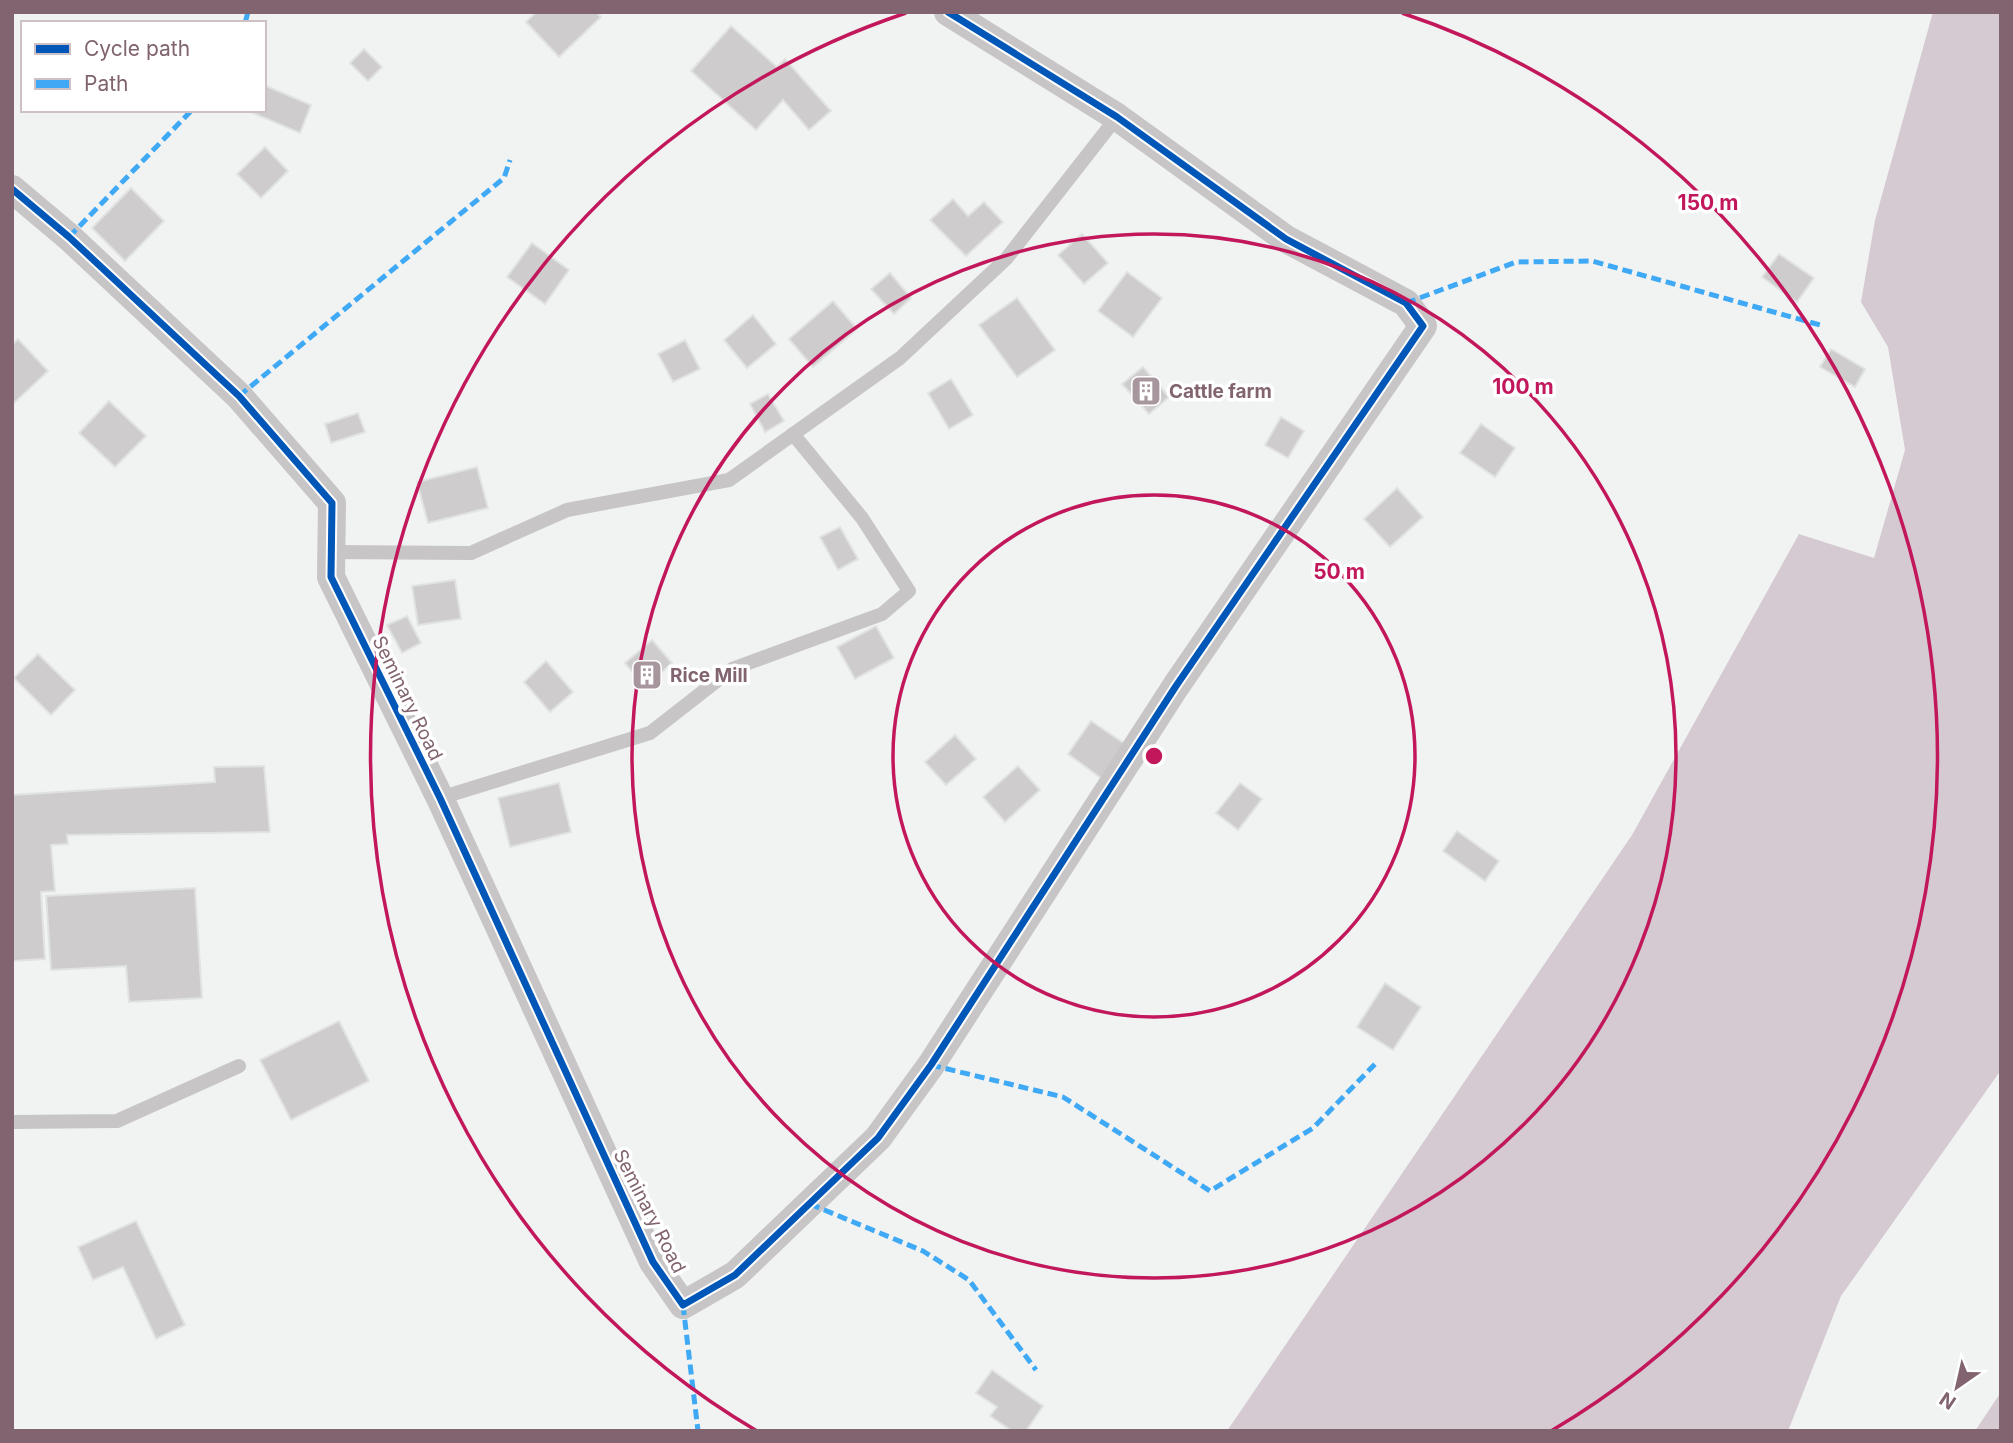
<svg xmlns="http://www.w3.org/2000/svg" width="2013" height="1443" font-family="Inter,sans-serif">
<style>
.water{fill:#d5cad1}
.building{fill:#cecccd;stroke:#e1e2e2;stroke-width:2}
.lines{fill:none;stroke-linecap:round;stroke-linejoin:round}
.service{stroke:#c7c5c6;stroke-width:14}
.minor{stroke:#c7c5c6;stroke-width:28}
.quiet{stroke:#3fa9f5;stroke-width:5;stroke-dasharray:10 5;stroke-linecap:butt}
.cycleway-casing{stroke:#fff;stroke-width:11}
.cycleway{stroke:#0057b8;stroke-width:7}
.ring{fill:none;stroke:#c2185b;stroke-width:3.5}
.labels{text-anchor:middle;stroke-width:7;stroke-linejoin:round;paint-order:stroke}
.poi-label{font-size:19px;font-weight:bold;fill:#816470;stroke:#fff;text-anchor:start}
.street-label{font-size:19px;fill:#816470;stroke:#fff}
.centre{fill:#c2185b;stroke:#fff;stroke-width:3.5}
.ring-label{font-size:21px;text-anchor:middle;font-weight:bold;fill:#c2185b;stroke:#fff;stroke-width:7;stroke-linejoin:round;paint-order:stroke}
</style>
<rect width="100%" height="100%" fill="#f1f3f3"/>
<g class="water">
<path d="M 1933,12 L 2001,12 L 2001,1070 L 1841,1296 L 1788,1431 L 1227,1431 L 1632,835 L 1799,534 L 1874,558 L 1905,450 L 1888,347 L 1861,302 L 1875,220 Z"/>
<path d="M 2001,1392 L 2001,1431 L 1975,1431 Z"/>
</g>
<g class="building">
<path d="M 536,12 L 596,12 L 601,17 L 559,57 L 526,22 Z"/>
<path d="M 731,26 L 777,67 L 785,59 L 831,111 L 809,130 L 783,100 L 756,130 L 691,71 Z"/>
<path d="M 364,49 L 382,67 L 368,81 L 350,63 Z"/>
<path d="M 264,85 L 311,105 L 300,133 L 246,110 L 264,110 Z"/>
<path d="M 265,147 L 288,171 L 261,198 L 237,174 Z"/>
<path d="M 131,188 L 164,221 L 125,261 L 92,228 Z"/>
<path d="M 953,199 L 968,216 L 984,202 L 1003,222 L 966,256 L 930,220 Z"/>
<path d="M 1082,234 L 1108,263 L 1084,284 L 1058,255 Z"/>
<path d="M 532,243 L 569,270 L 545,304 L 507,277 Z"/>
<path d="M 1779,254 L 1814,278 L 1797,302 L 1762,277 Z"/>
<path d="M 1127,272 L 1162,298 L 1133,337 L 1098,311 Z"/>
<path d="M 890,273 L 911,298 L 894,314 L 871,289 Z"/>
<path d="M 1017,298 L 1055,350 L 1017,377 L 979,325 Z"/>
<path d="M 833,301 L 857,329 L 813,367 L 789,339 Z"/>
<path d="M 753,315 L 776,344 L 747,368 L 724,340 Z"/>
<path d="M 18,339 L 48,371 L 12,405 L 12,345 Z"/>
<path d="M 685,340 L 700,369 L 673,382 L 658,354 Z"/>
<path d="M 1831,349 L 1865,369 L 1855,387 L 1820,367 Z"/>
<path d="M 1143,367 L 1169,397 L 1149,414 L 1122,384 Z"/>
<path d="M 951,379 L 973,415 L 949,429 L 928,393 Z"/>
<path d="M 768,394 L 784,421 L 765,432 L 750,404 Z"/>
<path d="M 109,401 L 146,436 L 115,467 L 79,433 Z"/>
<path d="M 358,413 L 365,432 L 331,443 L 325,424 Z"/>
<path d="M 1281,417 L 1304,431 L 1288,458 L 1265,445 Z"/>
<path d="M 1481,424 L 1515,448 L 1495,477 L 1460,453 Z"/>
<path d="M 477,467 L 488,508 L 428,523 L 417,482 Z"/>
<path d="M 1397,488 L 1423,517 L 1390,547 L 1364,519 Z"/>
<path d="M 840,527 L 858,559 L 838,570 L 820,537 Z"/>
<path d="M 455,580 L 461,619 L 418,625 L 412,586 Z"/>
<path d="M 407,616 L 421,643 L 402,653 L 387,625 Z"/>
<path d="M 876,626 L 894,658 L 855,679 L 837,647 Z"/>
<path d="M 652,640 L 672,663 L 645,687 L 625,663 Z"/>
<path d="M 38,654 L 75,690 L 51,715 L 14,678 Z"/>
<path d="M 546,661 L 573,692 L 550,712 L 524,682 Z"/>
<path d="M 1091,721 L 1125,744 L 1101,778 L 1068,754 Z"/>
<path d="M 955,735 L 976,759 L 946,785 L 925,762 Z"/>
<path d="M 264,766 L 270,832 L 67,835 L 68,844 L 51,845 L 55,891 L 41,892 L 45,959 L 12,961 L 12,795 L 215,782 L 214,767 Z"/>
<path d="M 1018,766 L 1040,790 L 1005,822 L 983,797 Z"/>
<path d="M 559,783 L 571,832 L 510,847 L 498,798 Z"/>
<path d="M 1240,783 L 1262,799 L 1238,830 L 1216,813 Z"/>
<path d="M 1457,831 L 1499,861 L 1485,881 L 1443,851 Z"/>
<path d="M 195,888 L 202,998 L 129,1002 L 126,966 L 51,970 L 46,896 Z"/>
<path d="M 1385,983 L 1421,1007 L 1393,1050 L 1357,1027 Z"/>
<path d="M 339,1021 L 369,1081 L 291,1120 L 260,1060 Z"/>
<path d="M 136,1221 L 185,1325 L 156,1339 L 123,1267 L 93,1280 L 78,1247 Z"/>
<path d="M 992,1370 L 1043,1406 L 1026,1431 L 1012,1431 L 990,1416 L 997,1407 L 976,1393 Z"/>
</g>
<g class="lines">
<g class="service">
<path d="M 331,552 L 471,553 L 567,510 L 729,480 L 900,358 L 1006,259 L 1117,117"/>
<path d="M 440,798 L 650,733 L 732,669 L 882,614 L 909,591 L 862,518 L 793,434"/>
<path d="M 12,1122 L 117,1121 L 239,1066"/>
</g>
<path class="minor" d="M 12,189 L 69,237 L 239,396 L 332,503 L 331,577 L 440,798 L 653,1262 L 683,1305 L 735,1275 L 878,1138 L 931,1065 L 1176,686 L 1423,326 L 1406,303 L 1286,239 L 1117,117 L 948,12"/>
<g class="quiet">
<path d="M 245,23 L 248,12"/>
<path d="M 69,237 L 192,110"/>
<path d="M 1406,303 L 1516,262 L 1592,261 L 1820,325"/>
<path d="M 239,396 L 504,178 L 510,160"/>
<path d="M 931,1065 L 1063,1097 L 1210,1191 L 1313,1128 L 1377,1062"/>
<path d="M 810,1204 L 923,1251 L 969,1280 L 1036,1370"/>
<path d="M 683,1305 L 698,1431"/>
</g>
<g class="cycleway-casing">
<path id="cycleway" d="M 12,189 L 69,237 L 239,396 L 332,503 L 331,577 L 440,798 L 653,1262 L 683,1305 L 735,1275 L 878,1138 L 931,1065 L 1176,686 L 1423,326 L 1406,303 L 1286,239 L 1117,117 L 948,12"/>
</g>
<use href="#cycleway" class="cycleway"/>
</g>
<g class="ring">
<circle cx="1154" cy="756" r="261"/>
<circle cx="1154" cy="756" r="522"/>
<path d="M757 1431A783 783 0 0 1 906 13M1402 13A783 783 0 0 1 1551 1431"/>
</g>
<defs>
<g id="building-square" transform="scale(1.575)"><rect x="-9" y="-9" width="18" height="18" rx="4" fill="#a8969e" stroke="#fff"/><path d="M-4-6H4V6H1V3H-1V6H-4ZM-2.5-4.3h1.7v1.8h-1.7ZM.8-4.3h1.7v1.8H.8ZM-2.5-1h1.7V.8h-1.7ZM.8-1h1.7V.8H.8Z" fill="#fff"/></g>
</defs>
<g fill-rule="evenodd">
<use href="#building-square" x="1146" y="391"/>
<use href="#building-square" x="647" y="675"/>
</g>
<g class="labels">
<g class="poi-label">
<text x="1169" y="398">Cattle farm</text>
<text x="670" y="682">Rice Mill</text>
</g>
<g class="street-label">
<text transform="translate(408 698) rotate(64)" y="7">Seminary Road</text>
<text transform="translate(650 1211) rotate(63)" y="7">Seminary Road</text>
</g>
</g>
<circle cx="1154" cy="756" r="10" class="centre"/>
<g class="ring-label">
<text x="1708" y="210">150 m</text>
<text x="1523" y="394">100 m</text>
<text x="1339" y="579">50 m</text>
</g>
<rect width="2013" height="1443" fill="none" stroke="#816470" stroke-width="28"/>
<rect x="21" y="21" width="245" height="91" fill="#ffffff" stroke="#cdc1c6" stroke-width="2"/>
<rect x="35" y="44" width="35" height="10" fill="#0057b8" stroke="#cdc1c6" stroke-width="2"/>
<text x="84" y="56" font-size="21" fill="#816470">Cycle path</text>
<rect x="35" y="79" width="35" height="10" fill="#3fa9f5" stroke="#cdc1c6" stroke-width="2"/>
<text x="84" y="91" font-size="21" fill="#816470">Path</text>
<g transform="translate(1957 1387) rotate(214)" stroke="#ffffff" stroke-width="5" paint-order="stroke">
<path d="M0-5L12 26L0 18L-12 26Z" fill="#816470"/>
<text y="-10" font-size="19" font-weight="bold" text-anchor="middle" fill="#816470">N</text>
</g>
</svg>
